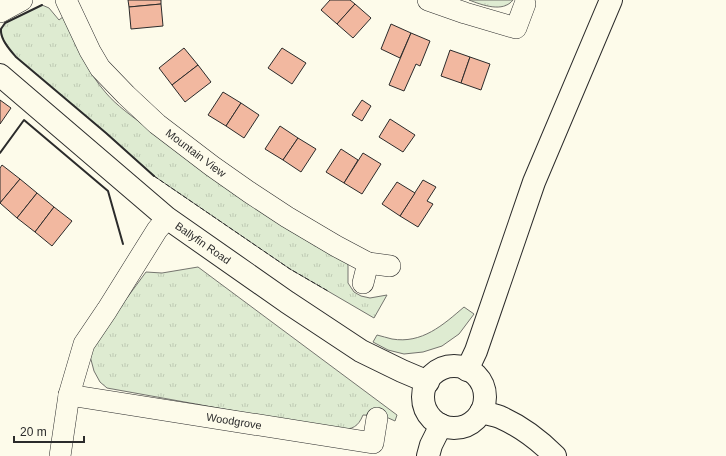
<svg xmlns="http://www.w3.org/2000/svg" width="726" height="456" font-family="Arial,sans-serif">
<style>
.grass{fill:#deebd1;stroke:#74746e}
.park{fill:url(#park-tufts);stroke:#74746e}
.building{fill:#f2b8a0;stroke:#2b2b2b}
.lines{fill:none;stroke-linecap:round;stroke-linejoin:round}
.street-casing{stroke:#2b2b2b;stroke-width:22}
.secondary-casing{stroke:#2b2b2b;stroke-width:24}
.street{stroke:#fdfbea;stroke-width:21}
.secondary{stroke:#fdfbea;stroke-width:22}
.fence{stroke:#2b2b2b;stroke-width:1;stroke-dasharray:5 2;stroke-linecap:butt}
.wall{stroke:#2b2b2b;stroke-width:2}
.labels{text-anchor:middle;stroke-width:3;stroke-linejoin:round;paint-order:stroke}
.street-label{font-size:11px;fill:#2b2b2b;stroke:#fdfbea}
</style>
<defs>
<pattern id="park-tufts" width="24" height="20" patternUnits="userSpaceOnUse"><rect width="24" height="20" fill="#deebd1"/><path d="M3 7l-1-3M5 7V3M7 7l1-3M15 17l-1-3M17 17v-4M19 17l1-3" fill="none" stroke="#bfcab4"/></pattern>
</defs>
<rect width="100%" height="100%" fill="#fdfbea"/>
<path class="grass" d="M 464,307 L 474,314 L 459,334 L 442,346 L 423,352 L 404,354 L 388,350 L 373,342 L 377,335 C 382,336 387,338 392,339 C 422,344 443,325 464,307 Z"/>
<g class="park">
<path d="M 469,0 L 513,0 C 503,13 482,5 469,0 Z"/>
<path d="M 42,5 L 49,8 L 59,20 L 64,16 C 76,42 87,72 106,93 C 117,106 132,116 146,127 L 348,263 L 348,283 L 354,292 L 361,296 L 370,298 L 387,295 L 374,318 L 290,269 L 154,176 L 106,133 L 16,57 C 10,50 0,39 1,29 C 2,27 4,25 5,23 Z"/>
<path d="M 198,267 L 397,415 L 395,421 L 384,416 L 363,415 C 358,427 353,429 340,430 L 107,388 L 100,382 L 94,371 L 90,356 L 96,340 L 146,272 L 162,273 Z"/>
</g>
<g class="building">
<path d="M 128,0 L 161,0 L 161,4 L 129,7 Z"/>
<path d="M 330,0 L 350,0 L 355,4 L 337,24 L 321,10 Z"/>
<path d="M 161,4 L 163,26 L 131,29 L 129,7 Z"/>
<path d="M 355,4 L 371,18 L 353,38 L 337,24 Z"/>
<path d="M 391,24 L 411,33 L 400,58 L 381,49 Z"/>
<path d="M 411,33 L 430,41 L 420,66 L 416,64 L 404,91 L 389,85 Z"/>
<path d="M 184,48 L 198,65 L 172,85 L 159,68 Z"/>
<path d="M 282,48 L 306,63 L 292,84 L 268,68 Z"/>
<path d="M 450,50 L 470,57 L 461,83 L 441,76 Z"/>
<path d="M 470,57 L 490,64 L 481,90 L 461,83 Z"/>
<path d="M 198,65 L 211,82 L 185,102 L 172,85 Z"/>
<path d="M 223,92 L 241,103 L 226,126 L 208,115 Z"/>
<path d="M 0,100 L 11,108 L 0,124 Z"/>
<path d="M 362,100 L 371,106 L 362,121 L 352,115 Z"/>
<path d="M 241,103 L 259,115 L 244,138 L 226,126 Z"/>
<path d="M 390,119 L 415,135 L 403,152 L 379,137 Z"/>
<path d="M 280,126 L 298,138 L 283,160 L 265,149 Z"/>
<path d="M 298,138 L 316,149 L 301,172 L 283,160 Z"/>
<path d="M 341,149 L 358,160 L 344,183 L 326,172 Z"/>
<path d="M 363,153 L 381,164 L 362,194 L 344,183 Z"/>
<path d="M 2,165 L 20,179 L 0,203 L 0,168 Z"/>
<path d="M 20,179 L 37,193 L 17,218 L 0,203 Z"/>
<path d="M 423,180 L 436,187 L 427,201 L 433,204 L 418,227 L 400,216 Z"/>
<path d="M 397,182 L 415,193 L 400,216 L 382,204 Z"/>
<path d="M 37,193 L 54,207 L 35,232 L 17,218 Z"/>
<path d="M 54,207 L 72,221 L 52,246 L 35,232 Z"/>
</g>
<g class="lines">
<g class="street-casing">
<g id="street">
<path d="M 66,0 L 90,51 L 100,68 L 126,95 L 157,124 L 212,166 L 249,192 L 287,217 L 336,246 L 368,263 L 390,266"/>
<path d="M 428,0 L 465,13 L 516,28 L 525,4"/>
<path d="M 0,12 L 22,0"/>
<path d="M 363,283 L 368,263"/>
<path d="M 69,395 L 373,443 L 377,418"/>
<path d="M 60,456 L 69,395 L 84,344 L 107,310 L 157,230 L 167,218"/>
</g>
</g>
<g class="secondary-casing">
<g id="secondary">
<path d="M 0,75 L 167,218 L 287,302 L 361,351 L 402,371 L 428,382"/>
<circle cx="454" cy="397" r="31"/>
<path d="M 467,370 L 476,351 L 534,182 L 611,0"/>
<path d="M 481,412 C 488,414 496,415 502,418 C 522,427 540,441 555,456"/>
<path d="M 428,456 L 431,445 L 441,425"/>
</g>
</g>
<use href="#street" class="street"/>
<use href="#secondary" class="secondary"/>
<path class="fence" d="M 154,176 L 290,269 L 328,291"/>
<g class="wall">
<path d="M 42,5 L 5,23 C 4,25 2,27 1,29 C 0,39 10,50 16,57 L 106,133 L 154,176"/>
<path d="M 0,153 L 24,120 L 108,191 L 123,244"/>
</g>
</g>
<g class="labels">
<g class="street-label">
<text transform="translate(196 153) rotate(37)" y="4">Mountain View</text>
<text transform="translate(203 243) rotate(35)" y="4">Ballyfin Road</text>
<text transform="translate(234 421) rotate(9)" y="4">Woodgrove</text>
</g>
</g>
<path d="M14 436v6h70v-6" fill="none" stroke="#2b2b2b" stroke-width="2"/>
<text x="20" y="436" font-size="12" fill="#2b2b2b" stroke="#fdfbea" stroke-width="3" paint-order="stroke">20 m</text>
</svg>
